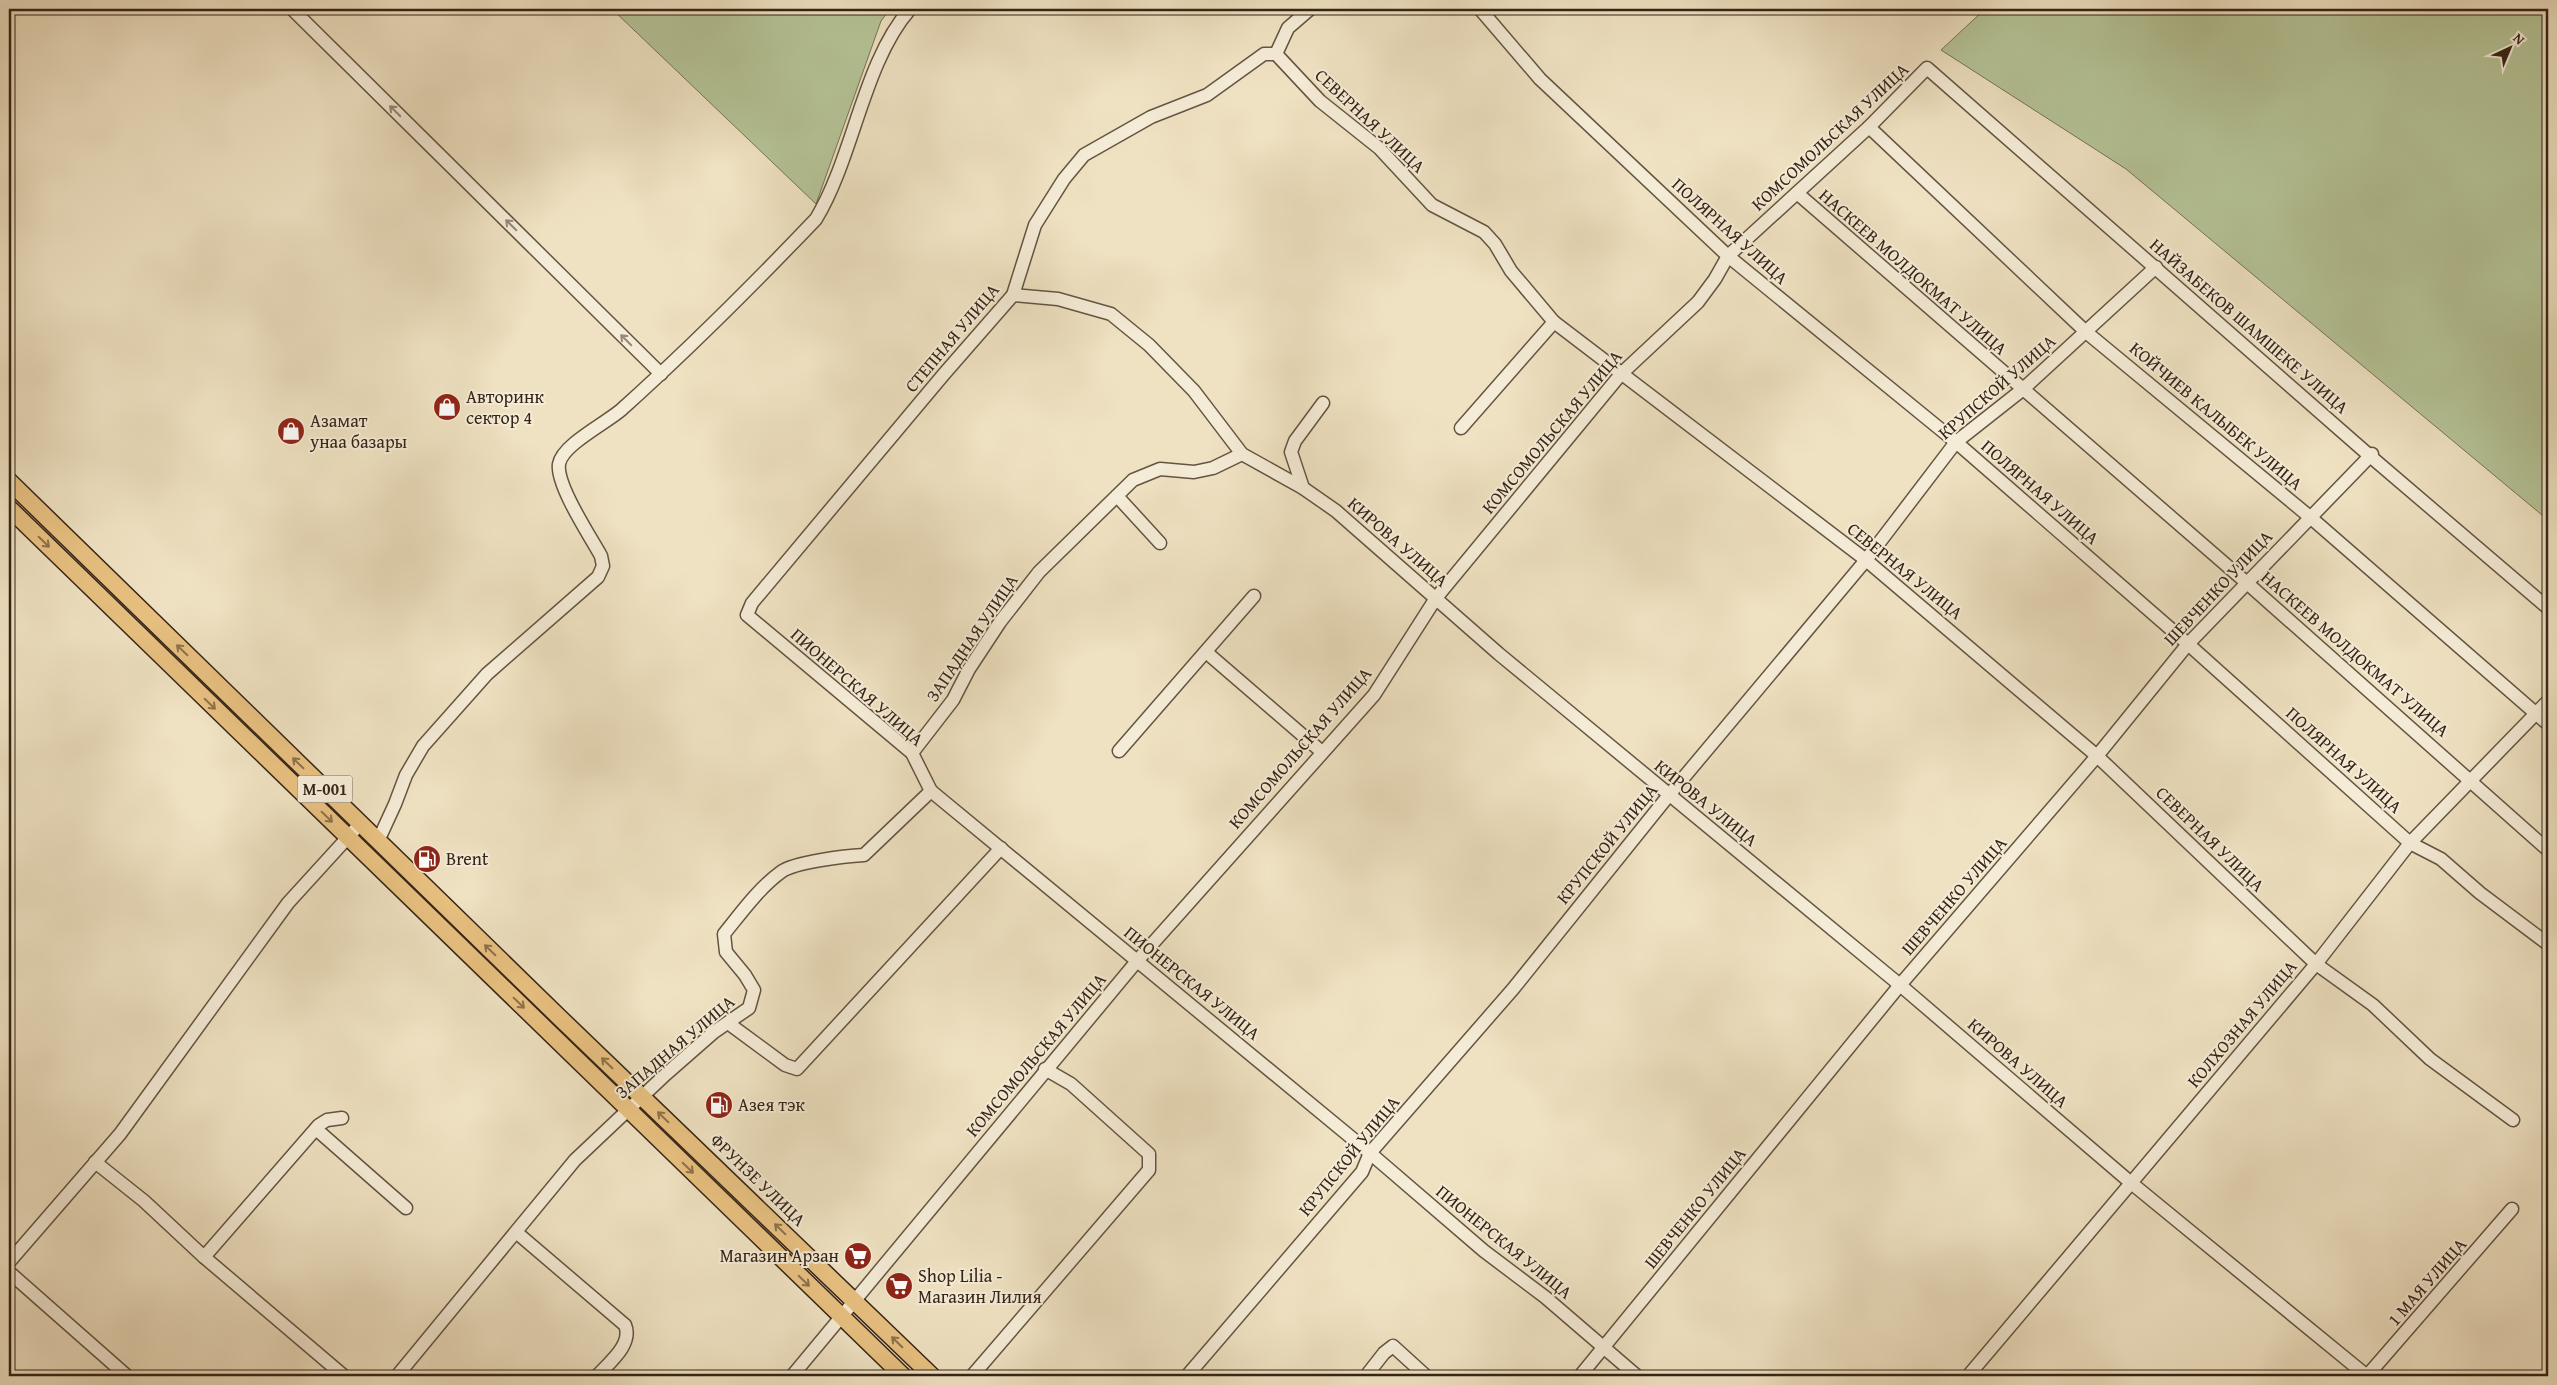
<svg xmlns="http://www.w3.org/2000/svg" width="2557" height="1385" font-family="'Gentium Book Plus',serif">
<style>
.green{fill:#b5c497;stroke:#757457}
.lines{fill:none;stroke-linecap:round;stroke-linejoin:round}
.minor-casing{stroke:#645442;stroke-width:15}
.major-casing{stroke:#352417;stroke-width:19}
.minor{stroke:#f5ecd7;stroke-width:12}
.major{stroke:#e8c181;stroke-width:16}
.oneway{stroke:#958877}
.oneway2{stroke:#8e724c}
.labels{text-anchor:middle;stroke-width:4;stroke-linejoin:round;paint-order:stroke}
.shield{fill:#f5ecd7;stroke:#6f6051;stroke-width:1}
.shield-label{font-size:16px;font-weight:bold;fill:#352417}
.street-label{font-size:18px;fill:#352417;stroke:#f5ecd7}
.poi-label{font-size:18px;fill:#352417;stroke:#f5ecd7;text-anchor:start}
</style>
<rect width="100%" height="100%" fill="#efe2c2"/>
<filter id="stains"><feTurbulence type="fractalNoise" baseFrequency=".004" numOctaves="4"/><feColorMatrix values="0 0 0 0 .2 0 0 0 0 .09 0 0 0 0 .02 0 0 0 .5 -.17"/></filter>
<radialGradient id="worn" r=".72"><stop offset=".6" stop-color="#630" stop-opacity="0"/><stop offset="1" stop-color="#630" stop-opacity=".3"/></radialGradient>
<g class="green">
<path d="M 612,9 L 890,9 L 881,21 L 816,204 Z"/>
<path d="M 1985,9 L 2548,9 L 2548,520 L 2126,169 L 1941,50 Z"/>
</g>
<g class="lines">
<g class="minor-casing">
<g id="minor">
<path d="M 292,9 L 661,374"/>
<path d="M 1480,9 L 1540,79 L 1728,256 L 1956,442 L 2188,644 L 2410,843 L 2441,859 L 2480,893 L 2548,944"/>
<path d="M 1276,54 L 1264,54 L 1207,95 L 1151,117 L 1084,155 L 1064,179 L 1035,225 L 1013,295 L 944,374 L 752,603 L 747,615 L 912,753 L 931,791 L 1370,1153 L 1484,1251 L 1545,1297 L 1637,1376"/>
<path d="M 1276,54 L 1320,101 L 1379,148 L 1432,205 L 1484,232 L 1495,244 L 1511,271 L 1554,322 L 1866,560 L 2097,756 L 2316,964 L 2373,1005 L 2430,1059 L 2513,1120"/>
<path d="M 1276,54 L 1288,28 L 1310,9"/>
<path d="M 1869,127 L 2086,332 L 2310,517 L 2548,724"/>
<path d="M 1797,193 L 2247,583 L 2548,850"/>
<path d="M 1013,295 L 1058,299 L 1111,314 L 1149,345 L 1194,391 L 1242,454 L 1303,488 L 1336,511 L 1499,654 L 1900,985 L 2130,1182 L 2367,1376"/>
<path d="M 1461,428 L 1554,322"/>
<path d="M 1303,488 L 1291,452 L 1295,441 L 1323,403"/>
<path d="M 1117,496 L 1160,543"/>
<path d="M 1206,652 L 1322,752"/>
<path d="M 1119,751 L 1254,596"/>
<path d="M 912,753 L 953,700 L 969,669 L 1000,622 L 1039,572 L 1133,480 L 1160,469 L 1194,472 L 1213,468 L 1242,454"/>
<path d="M 378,841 L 395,804 L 406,775 L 423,746 L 487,674 L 598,577 L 603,566 L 601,556 C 590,536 556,485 559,464 C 562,445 606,423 621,410 C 689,349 753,285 816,219 C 854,156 863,63 910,9"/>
<path d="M 728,1023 L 785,1065 L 797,1069 L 1001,848"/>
<path d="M 316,1129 L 406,1208"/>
<path d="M 95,1162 L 144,1201 L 204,1257 L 344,1376"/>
<path d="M 516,1232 L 625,1325 C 633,1344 610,1362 597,1376"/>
<path d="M 204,1257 L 319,1125 L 327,1120 L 342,1118"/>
<path d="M 9,1262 L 120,1134 L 288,903 L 360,824"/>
<path d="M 9,1272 L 127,1376"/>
<path d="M 397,1376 L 575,1160 L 666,1074 L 714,1032 L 749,1008 L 754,990 L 745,975 L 726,952 L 724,934 C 741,913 759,888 781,872 C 794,862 846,856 864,855 L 931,791"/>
<path d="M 792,1376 L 1137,961 L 1374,695 L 1436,598 L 1621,374 L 1698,302 L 1715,279 L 1728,256 L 1869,127 L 1927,68 L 2370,456 L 2548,608"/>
<path d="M 972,1376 L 1149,1170 L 1149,1154 L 1071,1084 L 1045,1069"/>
<path d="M 1187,1376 L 1362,1172 L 1370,1153 L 1513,989 L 1669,795 L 1866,560 L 1956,442 L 2022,390 L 2156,267"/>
<path d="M 1366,1376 L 1384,1353 L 1393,1346 L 1426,1376"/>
<path d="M 1580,1376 L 1900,985 L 2097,756 L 2188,644 L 2372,454"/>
<path d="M 1968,1376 L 2316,964 L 2410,843 L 2548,701"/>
<path d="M 2367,1376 L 2512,1209"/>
</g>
</g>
<g class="major-casing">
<g id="major">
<path d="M 9,481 L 559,1017 L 932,1376"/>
<path d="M 9,508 L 903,1376"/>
</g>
</g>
<use href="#minor" class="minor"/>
<use href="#major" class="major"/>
</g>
<defs><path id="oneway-shaft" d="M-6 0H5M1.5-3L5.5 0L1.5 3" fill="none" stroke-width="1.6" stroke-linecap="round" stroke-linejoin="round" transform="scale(1.25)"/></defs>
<g class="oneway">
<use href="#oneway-shaft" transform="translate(395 111) rotate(-135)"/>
<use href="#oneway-shaft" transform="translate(511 225) rotate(-135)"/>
<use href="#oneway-shaft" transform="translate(626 340) rotate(-135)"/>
</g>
<g class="oneway2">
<use href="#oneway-shaft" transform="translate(44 542) rotate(44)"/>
<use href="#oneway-shaft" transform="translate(182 650) rotate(-136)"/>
<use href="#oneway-shaft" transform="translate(210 704) rotate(44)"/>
<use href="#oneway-shaft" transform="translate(298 763) rotate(-136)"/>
<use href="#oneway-shaft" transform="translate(327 817) rotate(44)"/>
<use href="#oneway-shaft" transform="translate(490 950) rotate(-136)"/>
<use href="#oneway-shaft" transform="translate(519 1003) rotate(44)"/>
<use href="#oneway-shaft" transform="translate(607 1063) rotate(-136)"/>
<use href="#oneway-shaft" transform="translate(663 1117) rotate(-136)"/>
<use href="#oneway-shaft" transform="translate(688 1168) rotate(44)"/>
<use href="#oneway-shaft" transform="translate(780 1229) rotate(-136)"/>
<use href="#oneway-shaft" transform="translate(804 1281) rotate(44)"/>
<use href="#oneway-shaft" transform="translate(897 1342) rotate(-136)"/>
</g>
<defs>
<g id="shop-disc" transform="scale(1.4375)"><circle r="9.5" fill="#8f2418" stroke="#f5ecd7"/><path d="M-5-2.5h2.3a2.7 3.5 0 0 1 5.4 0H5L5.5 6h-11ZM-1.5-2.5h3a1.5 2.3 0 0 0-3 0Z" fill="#fff"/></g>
<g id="fuel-disc" transform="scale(1.4375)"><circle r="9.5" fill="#8f2418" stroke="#f5ecd7"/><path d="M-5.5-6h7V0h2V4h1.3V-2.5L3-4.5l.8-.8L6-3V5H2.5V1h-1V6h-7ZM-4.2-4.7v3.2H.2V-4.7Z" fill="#fff"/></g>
<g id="supermarket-disc" transform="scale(1.4375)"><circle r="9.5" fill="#8f2418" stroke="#f5ecd7"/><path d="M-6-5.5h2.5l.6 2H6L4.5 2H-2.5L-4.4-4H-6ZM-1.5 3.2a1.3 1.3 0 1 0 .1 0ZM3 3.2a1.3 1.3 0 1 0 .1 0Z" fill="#fff"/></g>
</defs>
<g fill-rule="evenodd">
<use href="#shop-disc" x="447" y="407"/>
<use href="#shop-disc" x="291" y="431"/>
<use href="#fuel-disc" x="427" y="859"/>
<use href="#fuel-disc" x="719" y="1105"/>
<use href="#supermarket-disc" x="858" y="1256"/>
<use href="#supermarket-disc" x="899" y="1286"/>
</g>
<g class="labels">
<rect class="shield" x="297.5" y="775.5" width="55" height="27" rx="4"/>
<g class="shield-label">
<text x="325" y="795">M-001</text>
</g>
<g class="street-label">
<text transform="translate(1370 121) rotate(43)" y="6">СЕВЕРНАЯ УЛИЦА</text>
<text transform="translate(1830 137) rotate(-43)" y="6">КОМСОМОЛЬСКАЯ УЛИЦА</text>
<text transform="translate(1730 231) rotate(42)" y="6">ПОЛЯРНАЯ УЛИЦА</text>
<text transform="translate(1913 272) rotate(41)" y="6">НАСКЕЕВ МОЛДОКМАТ УЛИЦА</text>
<text transform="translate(2249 326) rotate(41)" y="6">НАЙЗАБЕКОВ ШАМШЕКЕ УЛИЦА</text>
<text transform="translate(952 338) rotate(-50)" y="6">СТЕПНАЯ УЛИЦА</text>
<text transform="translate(1997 387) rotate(-41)" y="6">КРУПСКОЙ УЛИЦА</text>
<text transform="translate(2216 416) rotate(40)" y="6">КОЙЧИЕВ КАЛЫБЕК УЛИЦА</text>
<text transform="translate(1552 432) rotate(-50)" y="6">КОМСОМОЛЬСКАЯ УЛИЦА</text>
<text transform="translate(2040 492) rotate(41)" y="6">ПОЛЯРНАЯ УЛИЦА</text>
<text transform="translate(1398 542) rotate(41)" y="6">КИРОВА УЛИЦА</text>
<text transform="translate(1905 571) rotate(39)" y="6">СЕВЕРНАЯ УЛИЦА</text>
<text transform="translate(2218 588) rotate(-47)" y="6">ШЕВЧЕНКО УЛИЦА</text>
<text transform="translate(972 638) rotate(-56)" y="6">ЗАПАДНАЯ УЛИЦА</text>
<text transform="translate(2355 654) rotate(41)" y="6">НАСКЕЕВ МОЛДОКМАТ УЛИЦА</text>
<text transform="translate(857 687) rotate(41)" y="6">ПИОНЕРСКАЯ УЛИЦА</text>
<text transform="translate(1300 748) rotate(-49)" y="6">КОМСОМОЛЬСКАЯ УЛИЦА</text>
<text transform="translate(2344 760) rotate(42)" y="6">ПОЛЯРНАЯ УЛИЦА</text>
<text transform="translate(1706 803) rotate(39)" y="6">КИРОВА УЛИЦА</text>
<text transform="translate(2210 839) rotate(44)" y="6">СЕВЕРНАЯ УЛИЦА</text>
<text transform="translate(1607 844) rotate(-51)" y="6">КРУПСКОЙ УЛИЦА</text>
<text transform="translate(1954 896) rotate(-49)" y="6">ШЕВЧЕНКО УЛИЦА</text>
<text transform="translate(1192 983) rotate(39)" y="6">ПИОНЕРСКАЯ УЛИЦА</text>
<text transform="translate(2242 1024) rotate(-50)" y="6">КОЛХОЗНАЯ УЛИЦА</text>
<text transform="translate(675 1047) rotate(-40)" y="6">ЗАПАДНАЯ УЛИЦА</text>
<text transform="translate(1036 1055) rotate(-50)" y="6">КОМСОМОЛЬСКАЯ УЛИЦА</text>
<text transform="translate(2018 1063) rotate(41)" y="6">КИРОВА УЛИЦА</text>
<text transform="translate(1349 1156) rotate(-51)" y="6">КРУПСКОЙ УЛИЦА</text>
<text transform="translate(758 1180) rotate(44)" y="6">ФРУНЗЕ УЛИЦА</text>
<text transform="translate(1695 1208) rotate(-51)" y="6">ШЕВЧЕНКО УЛИЦА</text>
<text transform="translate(1504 1242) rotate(39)" y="6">ПИОНЕРСКАЯ УЛИЦА</text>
<text transform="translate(2427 1282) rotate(-49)" y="6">1 МАЯ УЛИЦА</text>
</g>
<g class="poi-label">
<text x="466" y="403">Авторинк<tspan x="466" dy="21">сектор 4</tspan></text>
<text x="310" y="427">Азамат<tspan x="310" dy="21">унаа базары</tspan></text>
<text x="446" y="865">Brent</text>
<text x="738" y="1111">Азея тэк</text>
<text x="839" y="1262" text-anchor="end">Магазин Арзан</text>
<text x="918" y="1282">Shop Lilia -<tspan x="918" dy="21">Магазин Лилия</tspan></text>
</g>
</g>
<rect width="2557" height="1385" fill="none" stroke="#efe2c2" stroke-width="30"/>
<rect x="10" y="10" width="2537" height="1365" fill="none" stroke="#352417" stroke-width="2.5"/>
<rect x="15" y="15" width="2527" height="1355" fill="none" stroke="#352417"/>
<g transform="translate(2510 48) rotate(44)" stroke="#f5ecd7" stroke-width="4" paint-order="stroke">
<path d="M0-4L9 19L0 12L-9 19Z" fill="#352417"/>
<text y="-8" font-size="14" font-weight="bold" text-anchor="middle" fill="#352417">N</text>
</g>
<rect width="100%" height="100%" filter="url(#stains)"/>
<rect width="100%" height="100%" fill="url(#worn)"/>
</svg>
